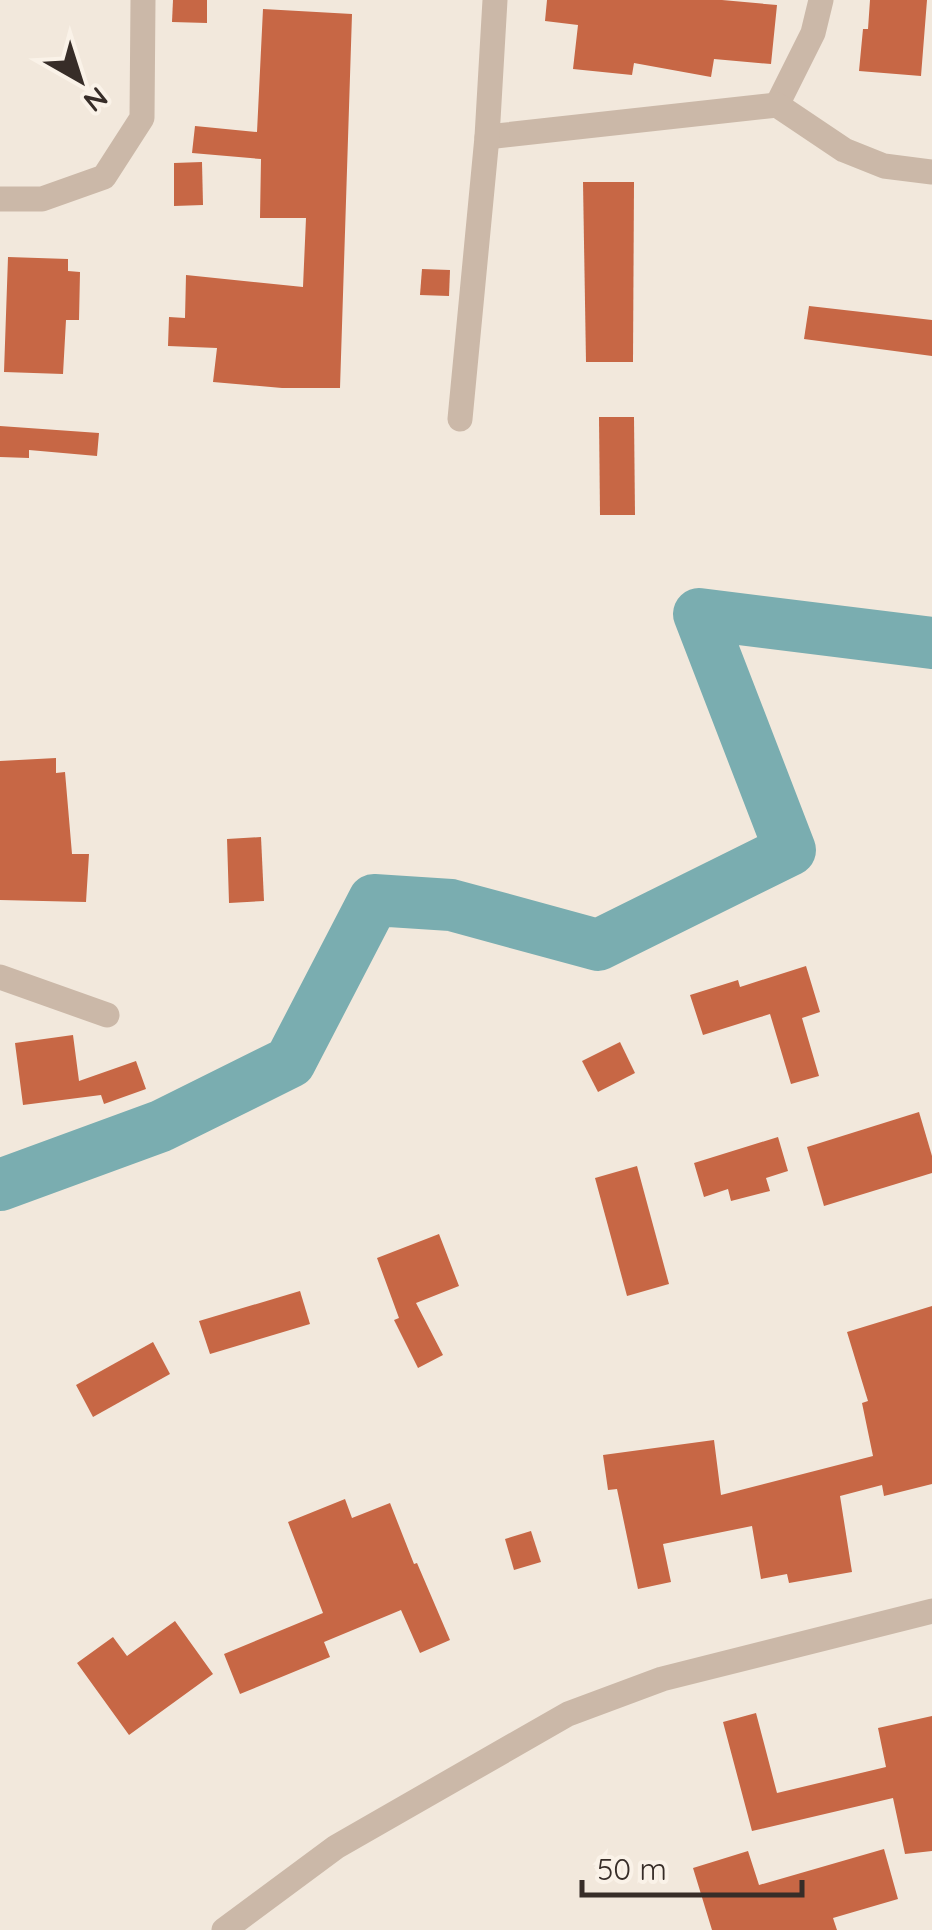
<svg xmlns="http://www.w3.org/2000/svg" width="932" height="1930" font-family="Quicksand,sans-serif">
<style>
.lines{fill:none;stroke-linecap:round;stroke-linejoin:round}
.river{stroke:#7aadb0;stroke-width:52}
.building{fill:#c76745}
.minor{stroke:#cbb8a8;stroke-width:25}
</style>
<rect width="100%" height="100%" fill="#f2e8dc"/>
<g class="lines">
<path class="river" d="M 0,1185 L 161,1126 L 290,1062 L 374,900 L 451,905 L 598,945 L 790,850 L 699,614 L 932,643"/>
</g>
<g class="building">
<path d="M 173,0 L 207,0 L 207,23 L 172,22 Z"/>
<path d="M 547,0 L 722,0 L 777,5 L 771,64 L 714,59 L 711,77 L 634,63 L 632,75 L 573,69 L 578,25 L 545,21 Z"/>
<path d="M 870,0 L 927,0 L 921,76 L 859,71 L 863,29 L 868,29 Z"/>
<path d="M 263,9 L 352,14 L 340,388 L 282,388 L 213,382 L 217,348 L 168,346 L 169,317 L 185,318 L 186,275 L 303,287 L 306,218 L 260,218 L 261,159 L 192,153 L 195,126 L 257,132 Z"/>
<path d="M 202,162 L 203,205 L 174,206 L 174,163 Z"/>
<path d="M 583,182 L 634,182 L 633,362 L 586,362 Z"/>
<path d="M 8,257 L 68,259 L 68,271 L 80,272 L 79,320 L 66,320 L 63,374 L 4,372 Z"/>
<path d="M 422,269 L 450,270 L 449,296 L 420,295 Z"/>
<path d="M 809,306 L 932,320 L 932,356 L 804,339 Z"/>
<path d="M 599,417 L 634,417 L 635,515 L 600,515 Z"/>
<path d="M 0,426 L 99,433 L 97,456 L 29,450 L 29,458 L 0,457 Z"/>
<path d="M 56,758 L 56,773 L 65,772 L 72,854 L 89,854 L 86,902 L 0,900 L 0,761 Z"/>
<path d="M 261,837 L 264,901 L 229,903 L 227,839 Z"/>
<path d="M 806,966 L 820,1012 L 802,1018 L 819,1076 L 791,1084 L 770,1014 L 703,1035 L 690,995 L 738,980 L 740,987 Z"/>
<path d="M 73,1035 L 79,1081 L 136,1061 L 146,1089 L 104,1104 L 101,1095 L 23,1105 L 15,1043 Z"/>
<path d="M 620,1042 L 635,1073 L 598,1092 L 582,1061 Z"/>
<path d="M 919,1112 L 932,1156 L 932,1173 L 824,1206 L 807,1147 Z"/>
<path d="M 778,1137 L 788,1171 L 766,1178 L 770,1191 L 731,1201 L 728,1189 L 704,1197 L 694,1163 Z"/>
<path d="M 637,1166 L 669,1284 L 627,1296 L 595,1178 Z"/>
<path d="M 439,1234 L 459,1286 L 416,1303 L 443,1355 L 418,1368 L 394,1320 L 399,1318 L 377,1258 Z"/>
<path d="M 300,1291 L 310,1324 L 210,1354 L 199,1321 Z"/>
<path d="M 932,1306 L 932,1484 L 884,1496 L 882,1485 L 840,1496 L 852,1572 L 789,1583 L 787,1574 L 761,1579 L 752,1526 L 663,1544 L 671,1582 L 638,1589 L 617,1489 L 608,1490 L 603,1455 L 714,1440 L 721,1495 L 873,1456 L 862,1403 L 868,1401 L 847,1332 Z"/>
<path d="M 153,1342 L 170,1374 L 93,1417 L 76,1385 Z"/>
<path d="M 345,1499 L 352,1518 L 390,1503 L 414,1564 L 417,1563 L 450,1640 L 420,1653 L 401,1610 L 324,1642 L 330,1657 L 240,1694 L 224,1654 L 323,1613 L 288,1522 Z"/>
<path d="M 531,1531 L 541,1562 L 514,1570 L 505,1539 Z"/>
<path d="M 175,1621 L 213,1674 L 129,1735 L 77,1663 L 113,1637 L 127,1656 Z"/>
<path d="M 756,1713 L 777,1793 L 886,1767 L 878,1728 L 932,1716 L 932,1851 L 905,1854 L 893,1798 L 752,1831 L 723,1722 Z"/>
<path d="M 884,1849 L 898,1899 L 833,1918 L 837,1930 L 712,1930 L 693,1868 L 748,1851 L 759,1885 Z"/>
</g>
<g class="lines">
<g class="minor">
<path d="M 777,105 L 813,33 L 821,0"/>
<path d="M 487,137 L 777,105 L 844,150 L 884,166 L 932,172"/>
<path d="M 0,199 L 42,199 L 104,177 L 142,118 L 143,0"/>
<path d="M 460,419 L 487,137 L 495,0"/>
<path d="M 0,977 L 107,1015"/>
<path d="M 224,1930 L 336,1847 L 568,1714 L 662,1679 L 932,1611"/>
</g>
</g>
<g transform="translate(80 80) rotate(141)" stroke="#faf2e8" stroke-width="8" paint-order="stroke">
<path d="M0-8L18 38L0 25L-18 38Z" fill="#372d28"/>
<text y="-15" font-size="28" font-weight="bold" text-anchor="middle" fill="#372d28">N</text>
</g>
<path d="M582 1880v15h220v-15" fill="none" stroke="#372d28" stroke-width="5"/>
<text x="597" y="1880" font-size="30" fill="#372d28" stroke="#faf2e8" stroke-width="8" paint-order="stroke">50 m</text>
</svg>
